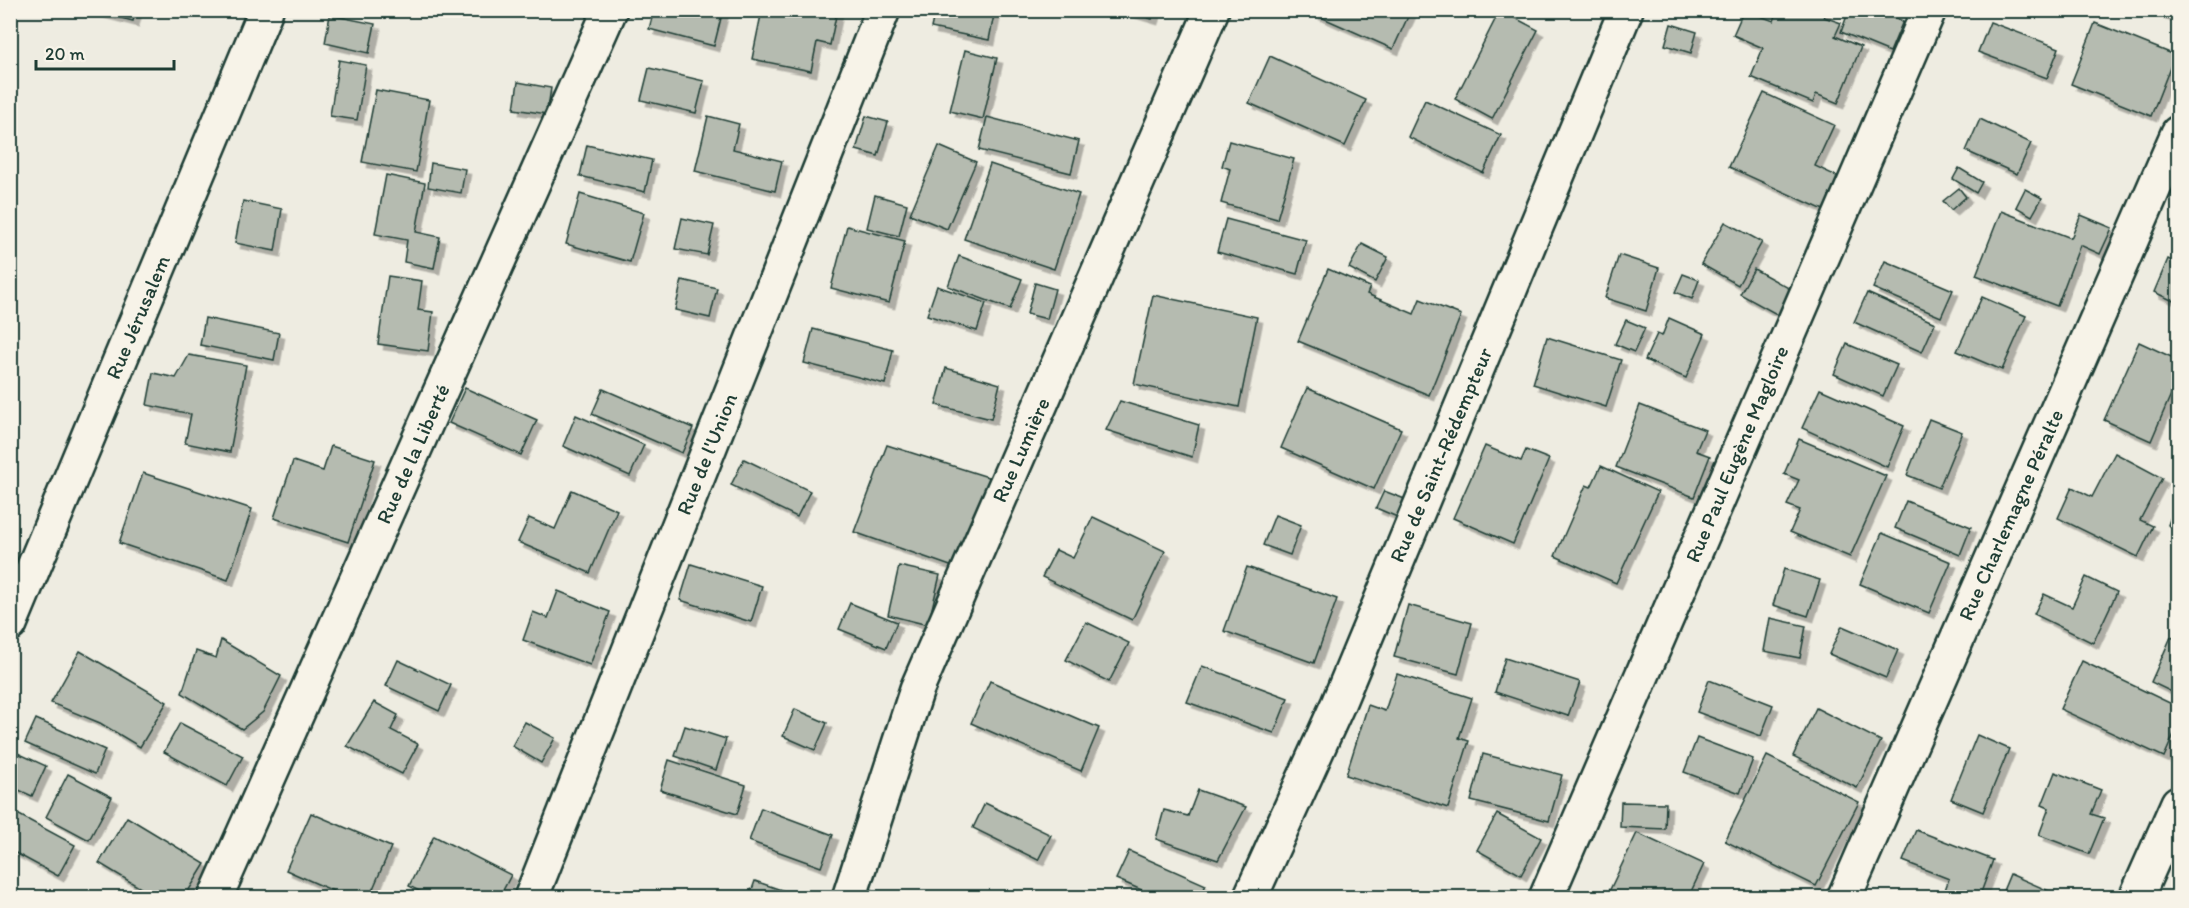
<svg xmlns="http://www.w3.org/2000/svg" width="2189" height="908" font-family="Itim,sans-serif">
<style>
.building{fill:#b5bbb0;stroke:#1f3d34;stroke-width:1.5;filter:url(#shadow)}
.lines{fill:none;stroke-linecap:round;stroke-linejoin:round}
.street-casing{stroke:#1f3d34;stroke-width:38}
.street{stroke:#f7f3e8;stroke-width:33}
.labels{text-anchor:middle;stroke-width:6;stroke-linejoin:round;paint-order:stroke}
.street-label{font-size:21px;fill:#1f3d34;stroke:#f7f3e8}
</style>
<defs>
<filter id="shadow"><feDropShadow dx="5.5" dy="5.5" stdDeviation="0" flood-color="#0004"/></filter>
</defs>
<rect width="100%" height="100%" fill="#eeece1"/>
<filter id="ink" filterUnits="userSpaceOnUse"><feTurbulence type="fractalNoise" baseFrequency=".0167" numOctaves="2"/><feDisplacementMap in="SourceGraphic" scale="12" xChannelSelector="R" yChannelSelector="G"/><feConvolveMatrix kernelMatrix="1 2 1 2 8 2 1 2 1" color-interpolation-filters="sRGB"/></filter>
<g filter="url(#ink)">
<g class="building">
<path d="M 90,10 L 136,10 L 133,21 Z"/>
<path d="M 654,10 L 723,10 L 714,46 L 649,29 Z"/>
<path d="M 762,10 L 837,11 L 830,45 L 817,42 L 811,71 L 752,59 Z"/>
<path d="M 935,10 L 995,10 L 989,40 L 931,28 Z"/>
<path d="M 1122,10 L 1155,10 L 1152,19 Z"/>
<path d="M 1315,10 L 1411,10 L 1393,49 L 1314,14 Z"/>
<path d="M 1500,10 L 1538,30 L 1492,119 L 1455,99 Z"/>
<path d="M 1744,10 L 1774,21 L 1778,10 L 1826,10 L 1824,17 L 1841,23 L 1835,36 L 1861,47 L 1838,103 L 1816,94 L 1813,103 L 1751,77 L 1763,48 L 1733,35 Z"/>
<path d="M 1849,10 L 1877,10 L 1903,21 L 1890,52 L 1841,32 Z"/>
<path d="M 2153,10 L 2178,10 L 2178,22 Z"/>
<path d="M 330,15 L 375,24 L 369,53 L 325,43 Z"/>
<path d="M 1990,22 L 2059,48 L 2047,78 L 1978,52 Z"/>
<path d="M 2095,23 L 2175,55 L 2151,116 L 2071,84 Z"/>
<path d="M 1671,24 L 1697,32 L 1691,53 L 1665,45 Z"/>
<path d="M 965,50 L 997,58 L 983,119 L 950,111 Z"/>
<path d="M 1270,56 L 1366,100 L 1345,146 L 1249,103 Z"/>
<path d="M 339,60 L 366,65 L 357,120 L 330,116 Z"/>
<path d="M 649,68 L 704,81 L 696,113 L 641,100 Z"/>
<path d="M 518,82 L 551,88 L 547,114 L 514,109 Z"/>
<path d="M 376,90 L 429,100 L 416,172 L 362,162 Z"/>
<path d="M 1764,93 L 1834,125 L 1815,166 L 1843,179 L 1828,212 L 1729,167 Z"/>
<path d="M 1425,100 L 1501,135 L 1483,173 L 1408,137 Z"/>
<path d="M 708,116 L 739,124 L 733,149 L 782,161 L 775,191 L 695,171 Z"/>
<path d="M 866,116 L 888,122 L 878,156 L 856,150 Z"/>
<path d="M 987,117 L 1079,141 L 1071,173 L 979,150 Z"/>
<path d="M 1980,119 L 2031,143 L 2017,174 L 1966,151 Z"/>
<path d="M 1229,141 L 1294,159 L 1277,219 L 1221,203 L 1230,169 L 1222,166 Z"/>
<path d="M 587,145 L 652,160 L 645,192 L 580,176 Z"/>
<path d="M 939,146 L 976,162 L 947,229 L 910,214 Z"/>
<path d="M 431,163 L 465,169 L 461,193 L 428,187 Z"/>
<path d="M 990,164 L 1079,194 L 1054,269 L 964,239 Z"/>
<path d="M 1959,168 L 1982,182 L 1976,193 L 1953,179 Z"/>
<path d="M 386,175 L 425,183 L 416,232 L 440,237 L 434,268 L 404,262 L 407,240 L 375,234 Z"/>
<path d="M 1959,188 L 1966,197 L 1951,210 L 1943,201 Z"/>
<path d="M 2025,189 L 2042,198 L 2032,216 L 2016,207 Z"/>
<path d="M 580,194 L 644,213 L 630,262 L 566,244 Z"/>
<path d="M 875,195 L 907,204 L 899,236 L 867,228 Z"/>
<path d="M 243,201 L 282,209 L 275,251 L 235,243 Z"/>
<path d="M 2001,211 L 2071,238 L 2081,215 L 2112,228 L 2100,254 L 2080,245 L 2057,306 L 1976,275 Z"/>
<path d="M 682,218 L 714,225 L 707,255 L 675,249 Z"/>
<path d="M 1226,219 L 1306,240 L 1297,274 L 1217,252 Z"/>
<path d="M 1725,222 L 1762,242 L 1738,285 L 1701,264 Z"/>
<path d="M 847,226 L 905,241 L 889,303 L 831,288 Z"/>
<path d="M 1362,244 L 1388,257 L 1375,282 L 1349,268 Z"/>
<path d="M 1619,255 L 1659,268 L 1646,311 L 1605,298 Z"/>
<path d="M 959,256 L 1022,279 L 1010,309 L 948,286 Z"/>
<path d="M 2168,259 L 2178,264 L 2178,303 L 2154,292 Z"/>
<path d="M 1885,261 L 1953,290 L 1941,317 L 1873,288 Z"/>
<path d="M 1328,269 L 1370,287 L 1367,294 L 1414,314 L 1420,299 L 1461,315 L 1429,395 L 1298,341 Z"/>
<path d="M 1754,269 L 1794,291 L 1780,316 L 1740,294 Z"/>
<path d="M 1683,274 L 1699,280 L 1692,299 L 1675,292 Z"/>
<path d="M 388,276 L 422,281 L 418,310 L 433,312 L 428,351 L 378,344 Z"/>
<path d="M 682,280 L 717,288 L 710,318 L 675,310 Z"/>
<path d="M 1035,283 L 1055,289 L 1047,319 L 1027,314 Z"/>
<path d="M 937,286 L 986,303 L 977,331 L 927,315 Z"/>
<path d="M 1867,293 L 1935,323 L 1922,352 L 1854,322 Z"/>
<path d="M 1153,295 L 1257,317 L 1239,407 L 1134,384 Z"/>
<path d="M 1982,297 L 2026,316 L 2002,370 L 1957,351 Z"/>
<path d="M 205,318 L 279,333 L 274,360 L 200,345 Z"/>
<path d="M 1669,318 L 1705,334 L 1686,378 L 1645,360 L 1657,334 L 1662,336 Z"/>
<path d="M 1626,320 L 1645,328 L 1634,352 L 1615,344 Z"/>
<path d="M 813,329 L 893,350 L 885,384 L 804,363 Z"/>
<path d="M 1547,337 L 1621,360 L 1606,407 L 1533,384 Z"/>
<path d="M 2139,342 L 2178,360 L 2178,378 L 2151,441 L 2104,420 Z"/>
<path d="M 1847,344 L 1897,365 L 1883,396 L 1834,374 Z"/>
<path d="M 189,355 L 246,365 L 230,452 L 185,443 L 191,414 L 147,405 L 153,373 L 176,378 Z"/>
<path d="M 946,368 L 1000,384 L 991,419 L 936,405 Z"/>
<path d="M 465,388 L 537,420 L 521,455 L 449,423 Z"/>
<path d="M 1307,388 L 1401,429 L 1374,489 L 1281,448 Z"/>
<path d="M 603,389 L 693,428 L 682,453 L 592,414 Z"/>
<path d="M 1820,389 L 1904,426 L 1887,467 L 1802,428 Z"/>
<path d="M 1120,401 L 1199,425 L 1192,457 L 1106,430 Z"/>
<path d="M 1640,405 L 1705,430 L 1696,451 L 1710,456 L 1694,497 L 1616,467 Z"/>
<path d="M 576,415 L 644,445 L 630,476 L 563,446 Z"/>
<path d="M 1929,419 L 1962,432 L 1939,488 L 1907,475 Z"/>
<path d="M 1799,439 L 1886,476 L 1850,557 L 1790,532 L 1800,510 L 1787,505 L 1799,480 L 1784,474 Z"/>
<path d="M 887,445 L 991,478 L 956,568 L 854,532 Z"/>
<path d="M 331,446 L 375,460 L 348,542 L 274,518 L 293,461 L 323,471 Z"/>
<path d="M 1485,446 L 1521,461 L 1526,450 L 1549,459 L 1513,544 L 1453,518 Z"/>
<path d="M 2115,453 L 2162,478 L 2140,520 L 2153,526 L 2138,557 L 2058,518 L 2072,487 L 2092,497 Z"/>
<path d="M 744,459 L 810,491 L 797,517 L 731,485 Z"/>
<path d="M 1601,466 L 1658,492 L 1616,583 L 1555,556 L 1586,485 L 1591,487 Z"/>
<path d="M 143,473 L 252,509 L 228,580 L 119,543 Z"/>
<path d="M 572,490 L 617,510 L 590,573 L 518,542 L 529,518 L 555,529 Z"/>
<path d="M 1384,491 L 1410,501 L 1402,519 L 1376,508 Z"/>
<path d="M 2178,497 L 2178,530 L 2168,525 Z"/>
<path d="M 1906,501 L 1971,527 L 1960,555 L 1895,528 Z"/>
<path d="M 1275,515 L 1301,525 L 1290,555 L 1263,545 Z"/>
<path d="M 1093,517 L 1165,551 L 1132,620 L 1042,577 L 1056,550 L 1073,558 Z"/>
<path d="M 1882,533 L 1951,562 L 1929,613 L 1860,584 Z"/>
<path d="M 691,564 L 762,586 L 751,622 L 680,600 Z"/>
<path d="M 899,566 L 940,575 L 928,625 L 888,615 Z"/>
<path d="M 1247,567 L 1337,599 L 1314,663 L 1224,631 Z"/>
<path d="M 1784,569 L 1820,580 L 1808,616 L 1773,605 Z"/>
<path d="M 2086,577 L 2117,592 L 2093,643 L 2034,614 L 2044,594 L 2072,607 Z"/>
<path d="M 558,591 L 610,612 L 590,665 L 523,640 L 533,612 L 548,618 Z"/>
<path d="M 850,603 L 897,622 L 886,648 L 839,629 Z"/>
<path d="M 1408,605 L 1472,623 L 1458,674 L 1394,657 Z"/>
<path d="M 1770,618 L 1806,626 L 1800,658 L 1764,651 Z"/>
<path d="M 1086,622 L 1129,643 L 1109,682 L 1066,660 Z"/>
<path d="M 1842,626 L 1898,650 L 1886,678 L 1829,654 Z"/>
<path d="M 2171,637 L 2178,640 L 2178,695 L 2151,682 Z"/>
<path d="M 221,640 L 281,676 L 263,712 L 242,729 L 182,693 L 196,651 L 216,658 Z"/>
<path d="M 80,651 L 167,702 L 140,747 L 100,723 L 51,703 Z"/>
<path d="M 1505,658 L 1580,682 L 1568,716 L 1495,692 Z"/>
<path d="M 398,660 L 451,685 L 439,711 L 386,686 Z"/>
<path d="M 2082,661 L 2178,707 L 2178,725 L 2164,757 L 2060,709 Z"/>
<path d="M 1202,666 L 1288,698 L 1274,733 L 1187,702 Z"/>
<path d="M 1397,674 L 1472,698 L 1459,738 L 1469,741 L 1448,808 L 1346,775 L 1368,705 L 1385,711 Z"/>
<path d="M 1709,680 L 1773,705 L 1761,736 L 1697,712 Z"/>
<path d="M 990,681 L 1099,728 L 1081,771 L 971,723 Z"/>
<path d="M 374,702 L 398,715 L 391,730 L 418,744 L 402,774 L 347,746 Z"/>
<path d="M 1816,708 L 1881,741 L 1857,788 L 1793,756 Z"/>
<path d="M 795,709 L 827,723 L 815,750 L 783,736 Z"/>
<path d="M 36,719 L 105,750 L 95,774 L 25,743 Z"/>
<path d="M 525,722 L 555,738 L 541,763 L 512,746 Z"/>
<path d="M 180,723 L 243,756 L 227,786 L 164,752 Z"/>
<path d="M 685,726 L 726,739 L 716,770 L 675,756 Z"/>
<path d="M 1977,735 L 2009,749 L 1983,812 L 1951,799 Z"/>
<path d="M 1697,738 L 1753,759 L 1740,793 L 1684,772 Z"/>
<path d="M 11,750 L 46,766 L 32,796 L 10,786 Z"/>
<path d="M 1483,754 L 1562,775 L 1549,821 L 1471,801 Z"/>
<path d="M 1767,756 L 1859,802 L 1816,886 L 1725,841 Z"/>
<path d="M 669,760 L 746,785 L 737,814 L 660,790 Z"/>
<path d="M 2055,772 L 2101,790 L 2091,814 L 2104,818 L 2089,854 L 2039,835 L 2049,808 L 2042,805 Z"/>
<path d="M 68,774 L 112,797 L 89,840 L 46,817 Z"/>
<path d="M 1198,790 L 1246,807 L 1218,860 L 1156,839 L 1164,810 L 1188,816 Z"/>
<path d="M 1621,802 L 1666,803 L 1665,829 L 1620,827 Z"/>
<path d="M 985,803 L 1051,835 L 1038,860 L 973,828 Z"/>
<path d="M 761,808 L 833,835 L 821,867 L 749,841 Z"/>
<path d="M 10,810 L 75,845 L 58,876 L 10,850 Z"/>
<path d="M 311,813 L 391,847 L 369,898 L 349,898 L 286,870 Z"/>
<path d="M 1497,814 L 1541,838 L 1521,875 L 1477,850 Z"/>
<path d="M 127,817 L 205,864 L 184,898 L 157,898 L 99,863 Z"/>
<path d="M 1916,830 L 1993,860 L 1979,898 L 1942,898 L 1949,879 L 1903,861 Z"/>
<path d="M 1637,833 L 1704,864 L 1688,898 L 1606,898 Z"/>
<path d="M 434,836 L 511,875 L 499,898 L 433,898 L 409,886 Z"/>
<path d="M 1129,851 L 1206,885 L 1199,898 L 1160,898 L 1116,879 Z"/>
<path d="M 2010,874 L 2065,898 L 2000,898 Z"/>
<path d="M 755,881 L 790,893 L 788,898 L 749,898 Z"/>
</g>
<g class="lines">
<g class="street-casing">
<g id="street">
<path d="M 10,624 L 266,10"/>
<path d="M 215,898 L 610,10"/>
<path d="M 531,898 L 883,10"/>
<path d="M 849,898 L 917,689 L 1212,10"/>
<path d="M 1250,898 L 1338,704 L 1626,10"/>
<path d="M 1546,898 L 1929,10"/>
<path d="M 1844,898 L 2178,133"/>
<path d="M 2136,898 L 2178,803"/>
</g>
</g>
<use href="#street" class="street"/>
</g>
</g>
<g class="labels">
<g class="street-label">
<text transform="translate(138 317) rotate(-67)" y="7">Rue Jérusalem</text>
<text transform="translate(1021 450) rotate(-66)" y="7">Rue Lumière</text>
<text transform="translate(413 454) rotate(-66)" y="7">Rue de la Liberté</text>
<text transform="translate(707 454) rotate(-68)" y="7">Rue de l'Union</text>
<text transform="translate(1737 454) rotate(-67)" y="7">Rue Paul Eugène Magloire</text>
<text transform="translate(1441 455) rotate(-67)" y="7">Rue de Saint-Rédempteur</text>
<text transform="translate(2011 515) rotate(-66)" y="7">Rue Charlemagne Péralte</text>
</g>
</g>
<rect width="2189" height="908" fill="none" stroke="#f7f3e8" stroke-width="36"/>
<rect x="18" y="18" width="2153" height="872" fill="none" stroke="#1f3d34" stroke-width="2" filter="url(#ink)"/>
<path d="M36 60v9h138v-9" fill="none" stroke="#1f3d34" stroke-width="3"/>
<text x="45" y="60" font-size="18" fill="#1f3d34" stroke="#f7f3e8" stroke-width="4.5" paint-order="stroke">20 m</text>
</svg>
